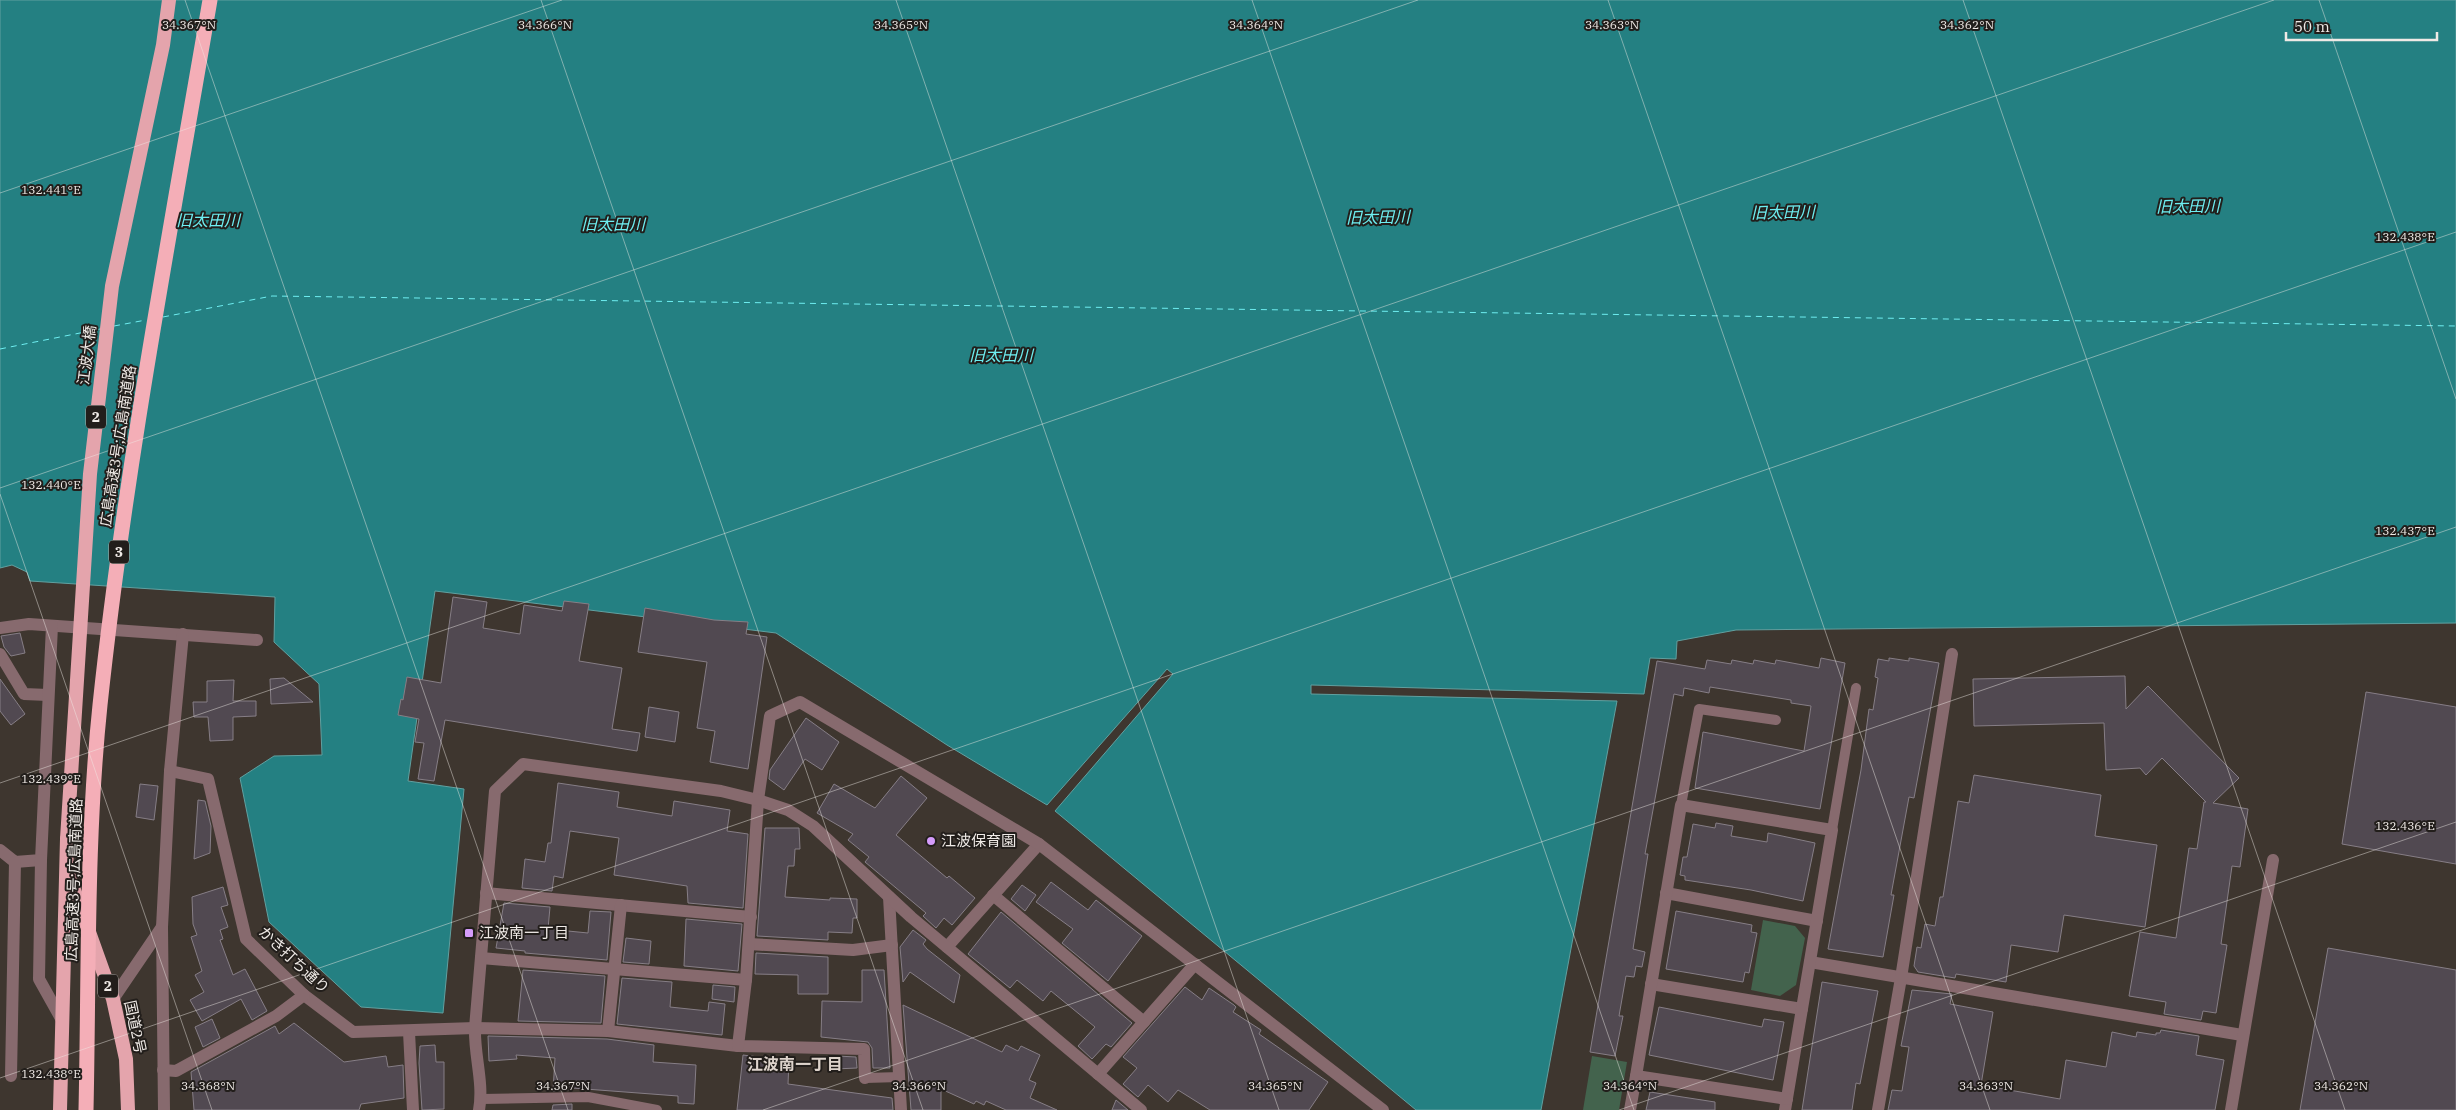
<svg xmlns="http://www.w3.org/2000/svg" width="2456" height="1110" font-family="'IBM Plex Serif','Noto Sans JP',serif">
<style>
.green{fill:#43634d}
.water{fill:#248082;stroke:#61a0a0}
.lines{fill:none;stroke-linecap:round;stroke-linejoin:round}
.ferry{stroke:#6eeef1;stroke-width:1;stroke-dasharray:6 5;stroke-linecap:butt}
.building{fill:#514951;stroke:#867e86}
.service{stroke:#876a6e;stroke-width:10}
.minor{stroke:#876a6e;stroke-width:12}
.trunk{stroke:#e4a4ac;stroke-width:14}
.trunk-bridge{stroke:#e4a4ac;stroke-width:14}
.motorway-bridge{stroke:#f4aeb7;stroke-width:15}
.ticks{fill:none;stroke:#efeae6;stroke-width:1;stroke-opacity:0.45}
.poi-dot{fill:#d59cfb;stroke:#221e1b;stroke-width:2}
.labels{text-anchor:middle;stroke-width:4;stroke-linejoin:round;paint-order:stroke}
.shield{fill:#221e1b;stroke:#b2ada9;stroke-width:1}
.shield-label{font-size:14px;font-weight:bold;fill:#efeae6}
.street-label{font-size:15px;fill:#efeae6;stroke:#221e1b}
.poi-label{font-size:15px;fill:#efeae6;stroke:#221e1b;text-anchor:start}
.water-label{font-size:16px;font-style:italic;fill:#6eeef1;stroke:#221e1b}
.neighbourhood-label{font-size:16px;font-weight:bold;fill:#ddd3cb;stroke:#221e1b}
.ticks-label{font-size:12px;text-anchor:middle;fill:#efeae6;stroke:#221e1b;stroke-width:4;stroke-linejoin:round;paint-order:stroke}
</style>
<rect width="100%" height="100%" fill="#3e362f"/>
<g class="green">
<path d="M 1763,920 L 1795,926 L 1805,938 L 1796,985 L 1780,996 L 1751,990 Z"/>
<path d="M 1592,1056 L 1627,1062 L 1619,1110 L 1583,1110 Z"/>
</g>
<path class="water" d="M 0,0 L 2456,0 L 2456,623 L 1736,630 L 1677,641 L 1676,659 L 1650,658 L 1644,694 L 1311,685 L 1311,694 L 1617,701 L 1541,1110 L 1416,1110 L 1055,811 L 1173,674 L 1167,669 L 1047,805 L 947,745 L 776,633 L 435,591 L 408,781 L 464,789 L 443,1013 L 361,1007 L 269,922 L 240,778 L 274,756 L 322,755 L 319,684 L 274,642 L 275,597 L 30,581 L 27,572 L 12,565 L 0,568 Z"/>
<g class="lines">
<g class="ferry">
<path d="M 163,317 L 272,296 L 2456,326"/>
<path d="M 114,326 L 146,320"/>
<path d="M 0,349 L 100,329"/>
</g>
</g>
<g class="building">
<path d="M 453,597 L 487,602 L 483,628 L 520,634 L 524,605 L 562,611 L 564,601 L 589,604 L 579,661 L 622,668 L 612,729 L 640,733 L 637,751 L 445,720 L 434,781 L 418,779 L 424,743 L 415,742 L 419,719 L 398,715 L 401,699 L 403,700 L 407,677 L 441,683 Z"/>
<path d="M 645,608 L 714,620 L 748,622 L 746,634 L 767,637 L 748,769 L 710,762 L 715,731 L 697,728 L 707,662 L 638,652 Z"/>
<path d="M 20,633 L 25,653 L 11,656 L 4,647 L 1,636 Z"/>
<path d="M 1821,658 L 1845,663 L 1820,809 L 1695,788 L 1703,732 L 1804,751 L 1811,706 L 1791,703 L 1791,700 L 1710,687 L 1709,693 L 1684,688 L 1683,696 L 1674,694 L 1645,854 L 1648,854 L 1633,949 L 1645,952 L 1642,967 L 1636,966 L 1634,977 L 1626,976 L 1619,1016 L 1623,1016 L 1615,1056 L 1590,1052 L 1657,661 L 1705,669 L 1707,660 L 1731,664 L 1732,660 L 1753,664 L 1754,660 L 1775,664 L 1776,660 L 1819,668 Z"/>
<path d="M 1889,658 L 1909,661 L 1909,658 L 1939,663 L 1914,798 L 1909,797 L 1891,895 L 1894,895 L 1883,957 L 1828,949 L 1861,770 L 1869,709 L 1873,710 L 1878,678 L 1875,677 L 1878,659 L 1889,661 Z"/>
<path d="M 2125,676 L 2126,709 L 2148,686 L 2239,778 L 2213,803 L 2248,809 L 2240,867 L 2232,866 L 2221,944 L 2227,945 L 2216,1013 L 2203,1011 L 2201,1020 L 2164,1014 L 2166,1002 L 2129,996 L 2140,932 L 2176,938 L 2189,848 L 2197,849 L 2204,802 L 2206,802 L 2162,758 L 2146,775 L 2140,768 L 2106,770 L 2104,723 L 1974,726 L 1973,679 Z"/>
<path d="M 284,678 L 313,702 L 271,704 L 270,679 Z"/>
<path d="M 0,679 L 25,714 L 11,725 L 0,711 Z"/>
<path d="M 234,680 L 233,701 L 256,701 L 256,716 L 233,717 L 233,740 L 210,741 L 208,717 L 194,717 L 193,702 L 207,702 L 207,681 Z"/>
<path d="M 2366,692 L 2456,707 L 2456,864 L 2342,844 Z"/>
<path d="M 649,707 L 679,712 L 675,742 L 645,737 Z"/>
<path d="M 806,718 L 839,742 L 822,770 L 805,759 L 784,790 L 769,779 L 770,770 Z"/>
<path d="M 1974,775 L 2101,795 L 2095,836 L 2157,845 L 2145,927 L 2064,915 L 2058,952 L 2011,945 L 2006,982 L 1956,974 L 1955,978 L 1918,972 L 1914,966 L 1917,947 L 1921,948 L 1925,924 L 1935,926 L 1940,897 L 1943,897 L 1958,801 L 1969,803 Z"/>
<path d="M 901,776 L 927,798 L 896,835 L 947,878 L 949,876 L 975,898 L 952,925 L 944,918 L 936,928 L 923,916 L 926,913 L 865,862 L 869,857 L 848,840 L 853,834 L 817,813 L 834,784 L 875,808 Z"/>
<path d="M 558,783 L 619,792 L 617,807 L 672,816 L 674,801 L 730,810 L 727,831 L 748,834 L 743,908 L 688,903 L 687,886 L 614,875 L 619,838 L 570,831 L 563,878 L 554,876 L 552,891 L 522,888 L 525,859 L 545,862 L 548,843 L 551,843 Z"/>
<path d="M 140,784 L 158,786 L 154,820 L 136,817 Z"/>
<path d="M 198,800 L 205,801 L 211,826 L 210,853 L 194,859 Z"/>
<path d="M 1716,823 L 1733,826 L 1731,836 L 1767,842 L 1768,833 L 1815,843 L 1803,901 L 1751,890 L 1685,880 L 1685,876 L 1680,875 L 1683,857 L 1687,857 L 1693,824 L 1715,828 Z"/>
<path d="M 765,828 L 799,828 L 800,849 L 795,849 L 794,866 L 788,866 L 785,897 L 830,900 L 830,898 L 857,899 L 857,918 L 853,918 L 852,933 L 828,932 L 828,940 L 757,936 Z"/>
<path d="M 1051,882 L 1088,910 L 1096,900 L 1142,936 L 1108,981 L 1062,943 L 1073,929 L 1036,902 Z"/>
<path d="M 1022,885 L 1036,895 L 1025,911 L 1011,899 Z"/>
<path d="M 223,887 L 228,905 L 221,907 L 228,927 L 220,930 L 223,939 L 220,940 L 233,975 L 245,969 L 267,1011 L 252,1020 L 241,999 L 202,1021 L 190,1000 L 204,992 L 195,975 L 202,971 L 191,937 L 197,935 L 193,924 L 192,897 Z"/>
<path d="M 504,903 L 550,907 L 548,929 L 588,933 L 590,911 L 611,912 L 607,960 L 525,953 L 525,951 L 496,948 Z"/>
<path d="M 1676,911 L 1752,925 L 1751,932 L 1757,933 L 1749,973 L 1745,972 L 1743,982 L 1666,969 Z"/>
<path d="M 1001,912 L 1132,1023 L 1111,1047 L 1106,1044 L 1092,1059 L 1078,1046 L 1095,1027 L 1051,991 L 1043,1001 L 1017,980 L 1010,988 L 968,954 Z"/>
<path d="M 686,919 L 742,924 L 738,971 L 684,966 Z"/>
<path d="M 913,930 L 926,940 L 923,944 L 927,949 L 960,975 L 954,1003 L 910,972 L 903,982 L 900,947 Z"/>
<path d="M 626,938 L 651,941 L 649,964 L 623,962 Z"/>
<path d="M 2328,948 L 2456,970 L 2456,1110 L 2300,1110 Z"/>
<path d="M 756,953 L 828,957 L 828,994 L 798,994 L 798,975 L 755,974 Z"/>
<path d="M 523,970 L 605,976 L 601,1023 L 518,1021 Z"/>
<path d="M 862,970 L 884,970 L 890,1068 L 873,1068 L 872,1048 L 868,1042 L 821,1037 L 822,1001 L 862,1002 Z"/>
<path d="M 622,978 L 672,982 L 670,1007 L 708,1011 L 709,1002 L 725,1004 L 722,1035 L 617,1024 Z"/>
<path d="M 1822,982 L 1878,991 L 1860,1084 L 1856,1083 L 1852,1110 L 1802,1110 Z"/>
<path d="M 713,985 L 735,987 L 734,1002 L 712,999 Z"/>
<path d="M 1185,987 L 1202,1000 L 1209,988 L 1234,1005 L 1236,1007 L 1233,1012 L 1261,1030 L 1259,1034 L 1328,1082 L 1309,1110 L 1210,1110 L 1178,1090 L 1168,1102 L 1148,1085 L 1138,1097 L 1123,1084 L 1137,1068 L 1123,1057 Z"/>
<path d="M 1912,990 L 1952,994 L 1950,1004 L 1993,1012 L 1981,1085 L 2060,1099 L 2066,1060 L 2106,1067 L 2112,1032 L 2136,1037 L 2137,1032 L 2156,1035 L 2156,1033 L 2160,1033 L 2161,1030 L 2199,1036 L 2196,1055 L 2224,1060 L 2215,1110 L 1888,1110 L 1892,1090 L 1902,1091 L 1909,1047 L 1901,1046 Z"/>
<path d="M 903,1005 L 1002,1052 L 1006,1045 L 1018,1051 L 1021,1046 L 1040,1055 L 1029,1080 L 1036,1083 L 1030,1098 L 1057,1110 L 1006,1110 L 986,1101 L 984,1105 L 976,1101 L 974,1104 L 941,1089 L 941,1110 L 911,1110 Z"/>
<path d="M 1659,1007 L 1762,1027 L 1764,1019 L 1784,1022 L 1773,1080 L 1649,1055 Z"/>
<path d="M 212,1019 L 220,1038 L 203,1047 L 195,1027 Z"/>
<path d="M 294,1023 L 344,1062 L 386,1056 L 388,1067 L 403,1065 L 404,1098 L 361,1104 L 359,1110 L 194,1110 L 191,1072 L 275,1026 L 279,1034 Z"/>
<path d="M 488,1036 L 607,1039 L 654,1045 L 653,1062 L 696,1065 L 694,1104 L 678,1103 L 678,1096 L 572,1088 L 572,1090 L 553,1091 L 555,1058 L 516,1055 L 517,1059 L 489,1061 Z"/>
<path d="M 435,1045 L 436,1062 L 444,1062 L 444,1109 L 422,1110 L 419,1063 L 420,1046 Z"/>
<path d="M 743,1055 L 789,1061 L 788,1084 L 892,1098 L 893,1110 L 737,1110 Z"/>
<path d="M 837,1056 L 856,1057 L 857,1068 L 835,1069 Z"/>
<path d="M 1650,1092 L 1715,1102 L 1715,1110 L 1646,1110 Z"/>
<path d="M 1116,1100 L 1128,1110 L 1112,1110 Z"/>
<path d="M 572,1104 L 572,1110 L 552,1110 L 553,1105 Z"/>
</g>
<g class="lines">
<g class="service">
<path d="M 1681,805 L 1699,709 L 1776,720"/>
<path d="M 1832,830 L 1856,688"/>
<path d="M 865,1078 L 900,1077"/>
<path d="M 482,1099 L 588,1097 L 657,1110"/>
</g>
<g class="minor">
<path d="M 0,628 L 29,624 L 257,640"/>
<path d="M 0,654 L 24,694 L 48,695"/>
<path d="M 170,771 L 208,779 L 246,939 L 304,995 L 353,1032 L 475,1028 L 608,1031 L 738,1046 L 864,1049 L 865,1078"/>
<path d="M 0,850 L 15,862 L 41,860 L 52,626"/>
<path d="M 41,860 L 39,979 L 63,1022"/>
<path d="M 486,893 L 751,917"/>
<path d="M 1666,893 L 1817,921"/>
<path d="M 993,895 L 1144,1022"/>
<path d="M 889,897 L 901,1110"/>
<path d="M 749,944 L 853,950 L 892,945"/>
<path d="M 947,947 L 1039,844"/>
<path d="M 481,958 L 746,980"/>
<path d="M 1810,962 L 2242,1035"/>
<path d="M 1651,984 L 1802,1009"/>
<path d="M 113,999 L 162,927"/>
<path d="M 608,1031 L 621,905"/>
<path d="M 409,1032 L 413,1110"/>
<path d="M 738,1046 L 746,980 L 758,800 L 770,716 L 800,702 L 1039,844 L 1383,1110"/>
<path d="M 163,1070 L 176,1071 L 276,1016 L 304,995"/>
<path d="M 1098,1074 L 1195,964"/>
<path d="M 11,1076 L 15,862"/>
<path d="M 1636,1076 L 1681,805 L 1832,830 L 1785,1110"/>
<path d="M 164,1110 L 162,927 L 170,771 L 183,634"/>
<path d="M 479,1110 C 484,1083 474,1055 475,1028 L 495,791 L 523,764 L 721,791 L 758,800 L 788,810 L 813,826 L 911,917 L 1141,1110"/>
<path d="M 1630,1110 L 1636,1076 L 1787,1099"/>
<path d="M 1878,1110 L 1901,978 L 1952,654"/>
<path d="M 2231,1110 L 2273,860"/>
</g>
<g class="trunk">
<path d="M 69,876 L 113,999 L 126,1059 L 128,1110"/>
<path d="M 60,1110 L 67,839"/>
</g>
<path class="trunk-bridge" d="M 67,839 L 90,474 L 112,286 L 163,45 L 169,0"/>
<path class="motorway-bridge" d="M 86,1110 C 89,976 86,839 100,705 C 125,469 170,234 210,0"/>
</g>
<path class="ticks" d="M 185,0 L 568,1110M 541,0 L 923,1110M 896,0 L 1279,1110M 1252,0 L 1634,1110M 1608,0 L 1990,1110M 1963,0 L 2345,1110M 2319,0 L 2456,399M 0,193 L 562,0M 0,488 L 1418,0M 0,494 L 212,1110M 0,783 L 2274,0M 0,1078 L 2456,232M 763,1110 L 2456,527M 1619,1110 L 2456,822"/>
<g class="poi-dot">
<circle cx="931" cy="841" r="5"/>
<rect x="464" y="928" width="10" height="10" rx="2.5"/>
</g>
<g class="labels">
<g class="shield">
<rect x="86" y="405.5" width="20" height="23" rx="4"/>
<rect x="109" y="540.5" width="20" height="23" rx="4"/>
<rect x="98" y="974.5" width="20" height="23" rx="4"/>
</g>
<g class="shield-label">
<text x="96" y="422">2</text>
<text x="119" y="557">3</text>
<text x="108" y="991">2</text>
</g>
<g class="street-label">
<text transform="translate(87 355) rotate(-83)" y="5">江波大橋</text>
<text transform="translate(118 446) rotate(-81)" y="5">広島高速3号;広島南道路</text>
<text transform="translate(74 880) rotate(-88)" y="5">広島高速3号;広島南道路</text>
<text transform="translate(294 960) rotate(43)" y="5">かき打ち通り</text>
<text transform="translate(135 1027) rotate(78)" y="5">国道2号</text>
</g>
<g class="poi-label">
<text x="941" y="846">江波保育園</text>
<text x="479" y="938">江波南一丁目</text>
</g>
<g class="water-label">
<text transform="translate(2188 206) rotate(-1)" y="6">旧太田川</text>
<text transform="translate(1783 212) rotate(-1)" y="6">旧太田川</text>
<text transform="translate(1378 217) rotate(-1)" y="6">旧太田川</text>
<text x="208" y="226">旧太田川</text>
<text x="613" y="230">旧太田川</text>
<text x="1001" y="361">旧太田川</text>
</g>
<g class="neighbourhood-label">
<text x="795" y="1070">江波南一丁目</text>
</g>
</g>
<g class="ticks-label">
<text x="189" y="29">34.367°N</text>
<text x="545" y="29">34.366°N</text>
<text x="901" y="29">34.365°N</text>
<text x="1612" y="29">34.363°N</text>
<text x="1256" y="29">34.364°N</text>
<text x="1967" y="29">34.362°N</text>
<text x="51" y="194">132.441°E</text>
<text x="2405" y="241">132.438°E</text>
<text x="51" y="489">132.440°E</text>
<text x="2405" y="535">132.437°E</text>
<text x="51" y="783">132.439°E</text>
<text x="2405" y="830">132.436°E</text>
<text x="51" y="1078">132.438°E</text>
<text x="208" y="1090">34.368°N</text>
<text x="563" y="1090">34.367°N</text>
<text x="919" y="1090">34.366°N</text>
<text x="1275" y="1090">34.365°N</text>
<text x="1630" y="1090">34.364°N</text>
<text x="1986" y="1090">34.363°N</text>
<text x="2341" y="1090">34.362°N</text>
</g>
<path d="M2286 32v8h151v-8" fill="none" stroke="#efeae6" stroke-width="2.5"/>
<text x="2294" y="32" font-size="15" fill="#efeae6" stroke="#221e1b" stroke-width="4" paint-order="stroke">50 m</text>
</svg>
